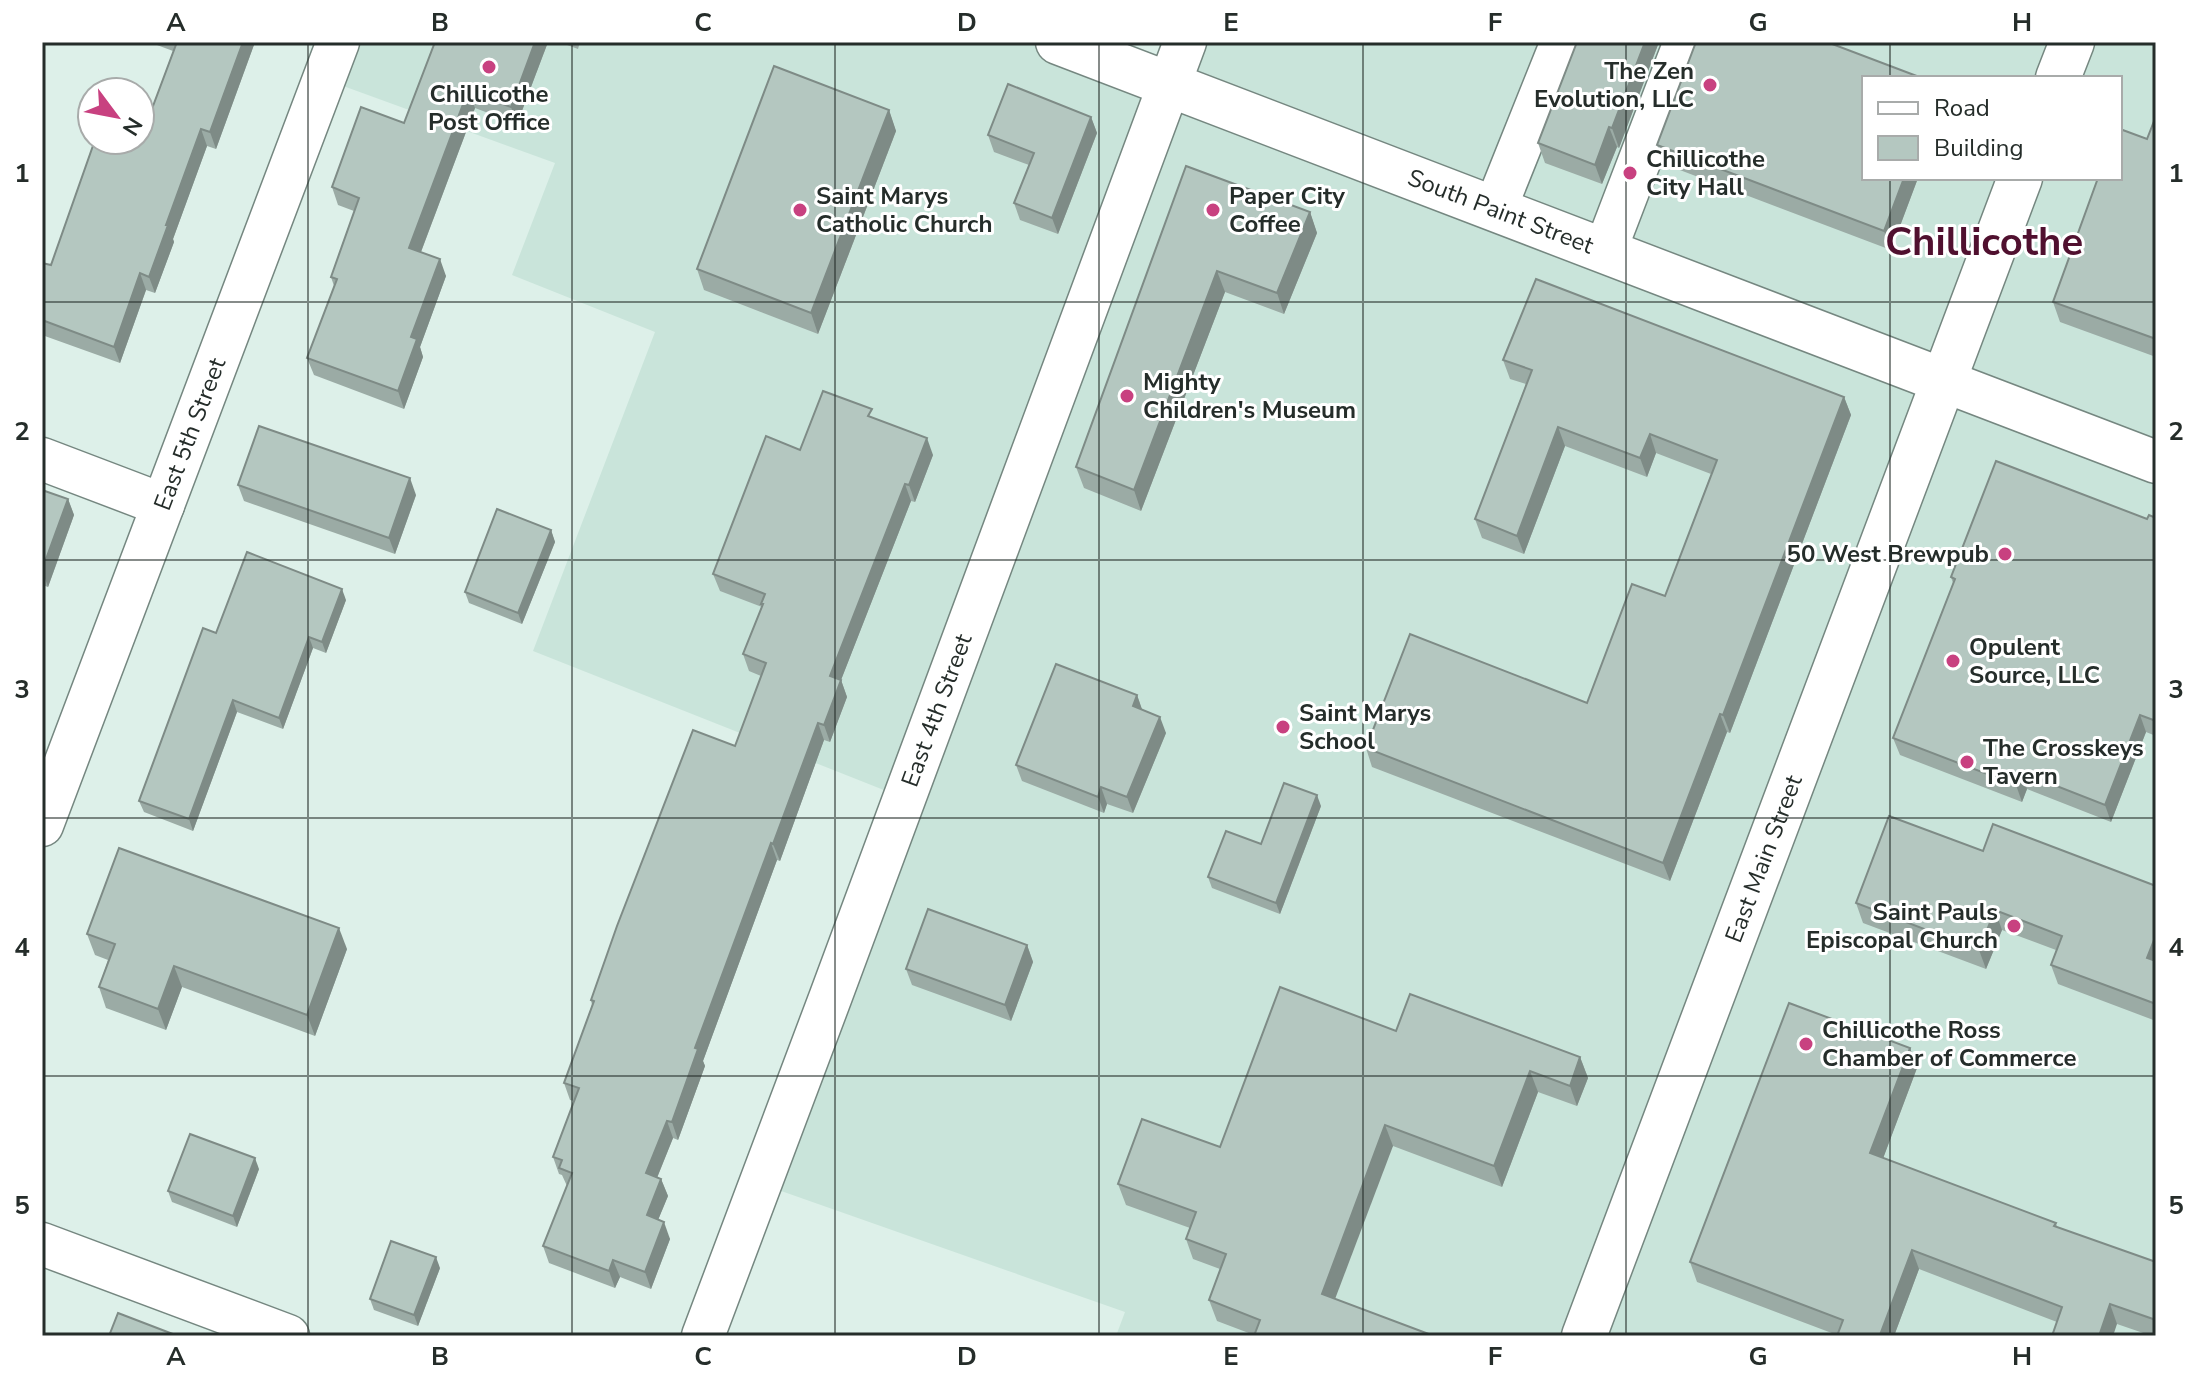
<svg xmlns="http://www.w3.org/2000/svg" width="2198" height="1378" font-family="'Nunito Sans',sans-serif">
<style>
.built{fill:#c9e4da;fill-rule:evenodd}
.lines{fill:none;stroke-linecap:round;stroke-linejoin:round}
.minor-casing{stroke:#758780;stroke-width:45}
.secondary-casing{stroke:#758780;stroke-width:47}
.primary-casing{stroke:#758780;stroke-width:47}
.minor{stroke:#fff;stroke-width:42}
.secondary{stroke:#fff;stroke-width:44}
.primary{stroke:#fff;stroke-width:44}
.wall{fill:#9baba5}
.shaded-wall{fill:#7e8b86}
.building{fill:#b4c7c0;stroke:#7e8b86;stroke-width:2}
.grid{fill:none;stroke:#252d2a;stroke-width:2;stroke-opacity:0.55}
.poi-dot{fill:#c84180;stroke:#fff;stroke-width:3}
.labels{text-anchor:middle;stroke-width:6;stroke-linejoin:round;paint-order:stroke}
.poi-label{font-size:24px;font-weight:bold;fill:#252d2a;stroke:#fff;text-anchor:start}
.street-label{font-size:24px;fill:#252d2a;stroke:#fff}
.town-label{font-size:40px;font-weight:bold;fill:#50102f;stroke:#fff}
.neatline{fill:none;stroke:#252d2a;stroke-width:3}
.grid-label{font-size:26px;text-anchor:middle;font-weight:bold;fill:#252d2a}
</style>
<rect width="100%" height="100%" fill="#ddf0e9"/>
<path class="built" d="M 338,42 L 1058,42 L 1168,84 L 1185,42 L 2156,42 L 2156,1336 L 1116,1336 L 1125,1312 L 761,1184 L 904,798 L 533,651 L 655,332 L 512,275 L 555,163 L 324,79 ZM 1864,78 L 2120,78 L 2120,178 L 1864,178 Z"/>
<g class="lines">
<g class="minor-casing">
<g id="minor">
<path d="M 1495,209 L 1562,42"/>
<path d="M 1605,251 L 1685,42"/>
<path d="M 1944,381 L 2156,462"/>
<path d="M 42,459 L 163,505"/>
<path id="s1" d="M 42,825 L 338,42"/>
<path d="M 42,1244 L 288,1336"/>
<path id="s2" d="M 703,1336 C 867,906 1022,473 1185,42"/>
</g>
</g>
<g class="secondary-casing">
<g id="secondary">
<path id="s3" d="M 1058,42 L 1944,381"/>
</g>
</g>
<g class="primary-casing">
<g id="primary">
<path d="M 2058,78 L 2072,42"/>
<path id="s4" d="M 1584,1336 L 2020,178"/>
</g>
</g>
<use href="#minor" class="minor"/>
<use href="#secondary" class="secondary"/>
<use href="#primary" class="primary"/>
</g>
<g class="wall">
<path d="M 156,42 L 255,42 L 216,149 L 207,146 L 173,239 L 174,242 L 155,293 L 146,290 L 120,363 L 42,335 L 42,263 L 51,265 L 147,122 L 173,51 L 157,45 Z"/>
<path d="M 435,42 L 548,42 L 517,124 L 475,108 L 421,252 L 446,276 L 420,347 L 423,357 L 404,409 L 314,375 L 307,358 L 334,286 L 331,277 L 354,211 L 338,205 L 332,187 L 404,123 Z"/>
<path d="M 559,42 L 580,42 L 578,49 Z"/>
<path d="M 1577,42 L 1659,42 L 1619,148 L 1617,147 L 1602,184 L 1545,163 L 1538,143 Z"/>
<path d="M 889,110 L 896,131 L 818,334 L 704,290 L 697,269 Z"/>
<path d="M 2156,116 L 2156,357 L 2060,322 L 2053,302 L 2147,139 Z"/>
<path d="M 1091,117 L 1097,133 L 1058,234 L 1020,220 L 1014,203 L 1029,165 L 994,152 L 988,135 Z"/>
<path d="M 1657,145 L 1864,178 L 1918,178 L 1891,250 L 1664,164 Z"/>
<path d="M 1186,166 L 1310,212 L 1317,233 L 1284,314 L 1225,292 L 1141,511 L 1084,488 L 1076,467 Z"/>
<path d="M 1503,360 L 1844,397 L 1851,415 L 1730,733 L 1727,732 L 1670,881 L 1372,767 L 1366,748 L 1587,703 L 1665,596 L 1711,474 L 1656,453 L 1647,477 L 1565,446 L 1524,554 L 1482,538 L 1475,519 L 1526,384 L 1510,379 Z"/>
<path d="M 875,419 L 933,455 L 915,502 L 911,501 L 841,680 L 847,697 L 830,742 L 824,740 L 780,861 L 777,860 L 703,1061 L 705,1066 L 678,1140 L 673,1138 L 657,1178 L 661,1179 L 668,1196 L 658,1220 L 670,1239 L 651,1289 L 620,1277 L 615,1288 L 549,1263 L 543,1246 L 567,1186 L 562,1175 L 559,1174 L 553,1157 L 574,1101 L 570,1100 L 564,1083 L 592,1005 L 591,1000 L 735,746 L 761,676 L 749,671 L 743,654 L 762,607 L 720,591 L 713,574 L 800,450 Z"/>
<path d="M 238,485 L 416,495 L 395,554 L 244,501 Z"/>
<path d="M 42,490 L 68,499 L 74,515 L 48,587 L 42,585 Z"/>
<path d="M 2156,518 L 2156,736 L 2146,732 L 2111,822 L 2027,789 L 2022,802 L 1900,755 L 1893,738 L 1953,583 L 1951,577 L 2147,519 Z"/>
<path d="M 551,530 L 555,542 L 522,624 L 469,603 L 465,592 Z"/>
<path d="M 346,600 L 326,653 L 313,648 L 283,729 L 237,712 L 193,831 L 144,812 L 139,801 L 216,633 Z"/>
<path d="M 1137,695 L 1142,710 L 1166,733 L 1133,813 L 1107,804 L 1104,813 L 1022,781 L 1016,765 Z"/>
<path d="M 1321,806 L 1280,914 L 1212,888 L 1208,877 Z"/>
<path d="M 1983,851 L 2156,886 L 2156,1021 L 2058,984 L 2051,965 L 2056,950 L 2002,930 L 1986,969 L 1863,923 L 1856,903 Z"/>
<path d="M 87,934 L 347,949 L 315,1036 L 182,987 L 166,1030 L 106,1008 L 99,987 L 108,960 L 95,955 Z"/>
<path d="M 1027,945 L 1033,962 L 1011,1021 L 912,985 L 906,969 Z"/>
<path d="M 1396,1031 L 1580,1057 L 1588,1078 L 1577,1106 L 1538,1092 L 1502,1187 L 1393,1146 L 1254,1335 L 1217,1321 L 1209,1300 L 1220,1269 L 1193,1259 L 1186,1239 L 1190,1228 L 1126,1205 L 1118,1184 L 1220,1147 Z"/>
<path d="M 1910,1048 L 1917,1068 L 1883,1158 L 2056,1223 L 2057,1227 L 2156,1262 L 2156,1336 L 2152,1336 L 2117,1324 L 2057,1322 L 1919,1269 L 1894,1336 L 1837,1336 L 1837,1335 L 1697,1282 L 1690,1262 Z"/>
<path d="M 259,1169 L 237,1227 L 172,1202 L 168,1191 Z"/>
<path d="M 440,1268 L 418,1326 L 374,1310 L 370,1299 Z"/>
</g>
<g class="shaded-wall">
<path d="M 243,42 L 255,42 L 216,149 L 210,132 Z"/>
<path d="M 535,42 L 548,42 L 517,124 L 511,107 Z"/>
<path d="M 1645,42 L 1659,42 L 1619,148 L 1612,128 Z"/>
<path d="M 468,91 L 475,108 L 416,265 L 409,248 Z"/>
<path d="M 889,110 L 896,131 L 818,334 L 811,313 Z"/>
<path d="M 1091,117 L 1097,133 L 1058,234 L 1052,218 Z"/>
<path d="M 1609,127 L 1617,147 L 1602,184 L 1595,165 Z"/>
<path d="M 201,129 L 207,146 L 173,239 L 174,242 L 155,293 L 149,277 L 166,225 Z"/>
<path d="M 1904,178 L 1918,178 L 1891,250 L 1884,231 Z"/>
<path d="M 1310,212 L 1317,233 L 1284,314 L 1277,293 Z"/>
<path d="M 440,259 L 446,276 L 420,347 L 423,357 L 404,409 L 398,391 L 411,337 Z"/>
<path d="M 1217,271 L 1225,292 L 1141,511 L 1134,490 Z"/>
<path d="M 140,273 L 146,290 L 120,363 L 114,347 Z"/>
<path d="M 1844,397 L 1851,415 L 1730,733 L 1723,715 Z"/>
<path d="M 1558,427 L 1565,446 L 1524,554 L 1517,536 Z"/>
<path d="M 1650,434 L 1656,453 L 1647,477 L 1640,458 Z"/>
<path d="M 927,438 L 933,455 L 915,502 L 909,485 Z"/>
<path d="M 410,478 L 416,495 L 395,554 L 389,538 Z"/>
<path d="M 905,484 L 911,501 L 841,680 L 847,697 L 830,742 L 824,725 L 830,676 Z"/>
<path d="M 68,499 L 74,515 L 48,587 L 42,570 Z"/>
<path d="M 551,530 L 555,542 L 522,624 L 518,613 Z"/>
<path d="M 342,589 L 346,600 L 326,653 L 322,642 Z"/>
<path d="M 309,637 L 313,648 L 283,729 L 279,718 Z"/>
<path d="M 1137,695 L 1143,712 L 1133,706 Z"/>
<path d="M 233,700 L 237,712 L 193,831 L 189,819 Z"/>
<path d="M 1720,714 L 1727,732 L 1670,881 L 1663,863 Z"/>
<path d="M 2140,715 L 2146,732 L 2111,822 L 2105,805 Z"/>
<path d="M 1160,717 L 1166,733 L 1133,813 L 1127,797 Z"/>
<path d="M 818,723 L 824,740 L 780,861 L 773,844 Z"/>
<path d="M 2021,772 L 2027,789 L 2022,802 L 2016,785 Z"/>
<path d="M 1101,787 L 1107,804 L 1104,813 L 1098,797 Z"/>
<path d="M 1317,795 L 1321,806 L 1280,914 L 1276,903 Z"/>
<path d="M 771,843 L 777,860 L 703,1061 L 705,1066 L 678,1140 L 672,1122 L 695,1048 Z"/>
<path d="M 1995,910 L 2002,930 L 1986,969 L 1979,950 Z"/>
<path d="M 339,928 L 347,949 L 315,1036 L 307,1015 Z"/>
<path d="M 2156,935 L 2156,973 L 2147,958 Z"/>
<path d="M 1027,945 L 1033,962 L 1011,1021 L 1005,1005 Z"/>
<path d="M 174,966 L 182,987 L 166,1030 L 158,1009 Z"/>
<path d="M 1910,1048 L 1917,1068 L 1878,1172 L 1870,1153 Z"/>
<path d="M 1580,1057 L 1588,1078 L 1577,1106 L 1570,1086 Z"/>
<path d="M 1530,1071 L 1538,1092 L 1502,1187 L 1494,1166 Z"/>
<path d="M 667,1121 L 673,1138 L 652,1190 L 646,1173 Z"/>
<path d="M 1385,1125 L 1393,1146 L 1329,1315 L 1322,1294 Z"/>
<path d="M 255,1158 L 259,1169 L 237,1227 L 233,1216 Z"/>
<path d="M 661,1179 L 668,1196 L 653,1232 L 647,1215 Z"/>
<path d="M 664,1222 L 670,1239 L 651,1289 L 645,1272 Z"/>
<path d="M 1912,1250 L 1919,1269 L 1894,1336 L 1880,1336 Z"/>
<path d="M 436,1257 L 440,1268 L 418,1326 L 414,1315 Z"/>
<path d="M 613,1260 L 620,1277 L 615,1288 L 609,1271 Z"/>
<path d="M 2110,1304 L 2117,1324 L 2113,1336 L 2099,1336 Z"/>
</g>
<g class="building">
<path d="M 177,42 L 243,42 L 210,132 L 201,129 L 166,225 L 168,225 L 149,277 L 140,273 L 114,347 L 42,320 L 42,263 L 51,265 L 95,140 L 140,140 L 140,120 L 147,122 Z"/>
<path d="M 435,42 L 535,42 L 511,107 L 468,91 L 409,248 L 440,259 L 411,337 L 417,339 L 398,391 L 307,358 L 337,279 L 331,277 L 359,198 L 332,187 L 361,107 L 404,123 Z"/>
<path d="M 1577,42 L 1645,42 L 1612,128 L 1609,127 L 1595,165 L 1538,143 Z"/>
<path d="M 1696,42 L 1827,42 L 1922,78 L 1864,78 L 1864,178 L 1904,178 L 1884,231 L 1657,145 Z"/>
<path d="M 774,66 L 889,110 L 811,313 L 697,269 Z"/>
<path d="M 1008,84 L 1091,117 L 1052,218 L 1014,203 L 1034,153 L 988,135 Z"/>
<path d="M 2156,116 L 2156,339 L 2053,302 L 2098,178 L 2120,178 L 2120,129 L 2147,139 Z"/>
<path d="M 1186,166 L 1310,212 L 1277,293 L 1217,271 L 1134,490 L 1076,467 Z"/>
<path d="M 1536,279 L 1844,397 L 1723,715 L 1720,714 L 1663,863 L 1366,748 L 1410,634 L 1587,703 L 1632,584 L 1665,596 L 1717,460 L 1650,434 L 1640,458 L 1558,427 L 1517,536 L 1475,519 L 1532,370 L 1503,360 Z"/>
<path d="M 823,391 L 872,409 L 868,416 L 927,438 L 909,485 L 905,484 L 830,676 L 841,680 L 824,725 L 818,723 L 773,844 L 771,843 L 695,1048 L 698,1049 L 672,1122 L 667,1121 L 646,1173 L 661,1179 L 647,1215 L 664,1222 L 645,1272 L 613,1260 L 609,1271 L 543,1246 L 572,1173 L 559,1168 L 562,1160 L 553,1157 L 579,1088 L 564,1083 L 594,1001 L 591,1000 L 617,926 L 693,730 L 735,746 L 766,663 L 743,654 L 763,604 L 761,604 L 765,594 L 713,574 L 766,436 L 800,450 Z"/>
<path d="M 259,426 L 410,478 L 389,538 L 238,485 Z"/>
<path d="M 1996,461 L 2147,519 L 2149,515 L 2156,518 L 2156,721 L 2140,715 L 2105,805 L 2021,772 L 2016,785 L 1893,738 L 1955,579 L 1951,577 Z"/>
<path d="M 42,490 L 68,499 L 42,570 Z"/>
<path d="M 497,509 L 551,530 L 518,613 L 465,592 Z"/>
<path d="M 247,552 L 342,589 L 322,642 L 309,637 L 279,718 L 233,700 L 189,819 L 139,801 L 203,628 L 216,633 Z"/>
<path d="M 1056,664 L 1137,695 L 1133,706 L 1160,717 L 1127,797 L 1101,787 L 1098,797 L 1016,765 Z"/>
<path d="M 1284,783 L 1317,795 L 1276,903 L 1208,877 L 1226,831 L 1261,844 Z"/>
<path d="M 1889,816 L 1983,851 L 1993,824 L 2156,886 L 2156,935 L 2147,958 L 2156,961 L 2156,1004 L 2051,965 L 2062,936 L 1995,910 L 1979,950 L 1856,903 Z"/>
<path d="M 119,848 L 339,928 L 307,1015 L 174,966 L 158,1009 L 99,987 L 115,944 L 87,934 Z"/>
<path d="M 928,909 L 1027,945 L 1005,1005 L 906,969 Z"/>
<path d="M 1280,987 L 1396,1031 L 1410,994 L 1580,1057 L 1570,1086 L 1530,1071 L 1494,1166 L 1385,1125 L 1322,1294 L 1434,1336 L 1254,1336 L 1260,1320 L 1209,1300 L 1226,1254 L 1186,1239 L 1196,1212 L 1118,1184 L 1142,1119 L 1220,1147 Z"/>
<path d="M 1789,1003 L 1910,1048 L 1870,1153 L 2056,1223 L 2054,1226 L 2156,1262 L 2156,1320 L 2110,1304 L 2099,1336 L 2052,1336 L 2062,1307 L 1912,1250 L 1880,1335 L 1883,1336 L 1837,1336 L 1843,1320 L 1690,1262 Z"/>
<path d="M 190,1134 L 255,1158 L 233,1216 L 168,1191 Z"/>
<path d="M 391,1241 L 436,1257 L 414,1315 L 370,1299 Z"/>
<path d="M 118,1313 L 178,1336 L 109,1336 Z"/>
</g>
<path class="grid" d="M 308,42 L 308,1336M 572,42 L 572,1336M 835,42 L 835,1336M 1099,42 L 1099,1336M 1363,42 L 1363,1336M 1626,42 L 1626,1336M 1890,42 L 1890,78M 1890,178 L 1890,1336M 42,302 L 2156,302M 42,560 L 2156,560M 42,818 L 2156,818M 42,1076 L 2156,1076"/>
<g class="poi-dot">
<circle cx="489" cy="67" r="8"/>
<circle cx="1710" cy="85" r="8"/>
<circle cx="1630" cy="173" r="8"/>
<circle cx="800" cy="210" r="8"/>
<circle cx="1213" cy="210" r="8"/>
<circle cx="1127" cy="396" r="8"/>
<circle cx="2005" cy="554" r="8"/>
<circle cx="1953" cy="661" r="8"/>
<circle cx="1283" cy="727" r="8"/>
<circle cx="1967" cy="762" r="8"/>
<circle cx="2014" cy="926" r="8"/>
<circle cx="1806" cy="1044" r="8"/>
</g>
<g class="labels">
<g class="poi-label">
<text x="1694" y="79" text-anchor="end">The Zen<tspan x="1694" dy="28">Evolution, LLC</tspan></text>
<text x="489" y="102" text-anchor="middle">Chillicothe<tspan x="489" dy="28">Post Office</tspan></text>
<text x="1646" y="167">Chillicothe<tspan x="1646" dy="28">City Hall</tspan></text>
<text x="816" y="204">Saint Marys<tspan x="816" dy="28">Catholic Church</tspan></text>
<text x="1229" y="204">Paper City<tspan x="1229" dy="28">Coffee</tspan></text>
<text x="1143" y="390">Mighty<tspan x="1143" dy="28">Children's Museum</tspan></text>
<text x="1989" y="562" text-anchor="end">50 West Brewpub</text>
<text x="1969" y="655">Opulent<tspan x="1969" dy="28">Source, LLC</tspan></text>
<text x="1299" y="721">Saint Marys<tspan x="1299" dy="28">School</tspan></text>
<text x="1983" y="756">The Crosskeys<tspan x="1983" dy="28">Tavern</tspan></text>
<text x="1998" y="920" text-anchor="end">Saint Pauls<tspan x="1998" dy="28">Episcopal Church</tspan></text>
<text x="1822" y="1038">Chillicothe Ross<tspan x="1822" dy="28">Chamber of Commerce</tspan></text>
</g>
<g class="street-label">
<text dy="8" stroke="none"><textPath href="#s3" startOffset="474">South Paint Street</textPath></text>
<text dy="8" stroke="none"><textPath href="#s1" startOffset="418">East 5th Street</textPath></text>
<text dy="8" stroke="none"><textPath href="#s2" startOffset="668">East 4th Street</textPath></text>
<text dy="8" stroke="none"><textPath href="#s4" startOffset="510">East Main Street</textPath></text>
</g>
<g class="town-label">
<text x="1984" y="255">Chillicothe</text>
</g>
</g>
<rect width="2198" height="1378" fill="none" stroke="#ffffff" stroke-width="88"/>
<rect x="1862" y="76" width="260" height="104" fill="#ffffff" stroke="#a8abaa" stroke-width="2"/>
<rect x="1878" y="102" width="40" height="12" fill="#ffffff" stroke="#a8abaa" stroke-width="2"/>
<text x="1934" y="116" font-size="24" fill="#252d2a">Road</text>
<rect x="1878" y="136" width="40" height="24" fill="#b4c7c0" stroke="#a8abaa" stroke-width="2"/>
<text x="1934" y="156" font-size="24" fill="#252d2a">Building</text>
<g transform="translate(116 116) rotate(122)"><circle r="38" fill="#ffffff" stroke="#a8abaa" stroke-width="2"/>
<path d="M0-6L14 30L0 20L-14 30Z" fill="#c84180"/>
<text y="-12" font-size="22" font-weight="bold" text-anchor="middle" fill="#252d2a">N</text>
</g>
<rect x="44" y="44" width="2110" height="1290" class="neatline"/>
<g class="grid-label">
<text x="176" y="31">A</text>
<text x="440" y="31">B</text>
<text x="703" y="31">C</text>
<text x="967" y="31">D</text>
<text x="1231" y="31">E</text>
<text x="1495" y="31">F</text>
<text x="1758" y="31">G</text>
<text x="2022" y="31">H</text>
<text x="22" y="182">1</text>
<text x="2176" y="182">1</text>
<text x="22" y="440">2</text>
<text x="2176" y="440">2</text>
<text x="22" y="698">3</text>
<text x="2176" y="698">3</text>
<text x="22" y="956">4</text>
<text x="2176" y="956">4</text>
<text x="22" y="1214">5</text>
<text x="2176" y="1214">5</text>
<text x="176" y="1365">A</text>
<text x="440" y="1365">B</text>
<text x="703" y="1365">C</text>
<text x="967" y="1365">D</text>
<text x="1231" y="1365">E</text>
<text x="1495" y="1365">F</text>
<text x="1758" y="1365">G</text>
<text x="2022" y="1365">H</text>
</g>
</svg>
